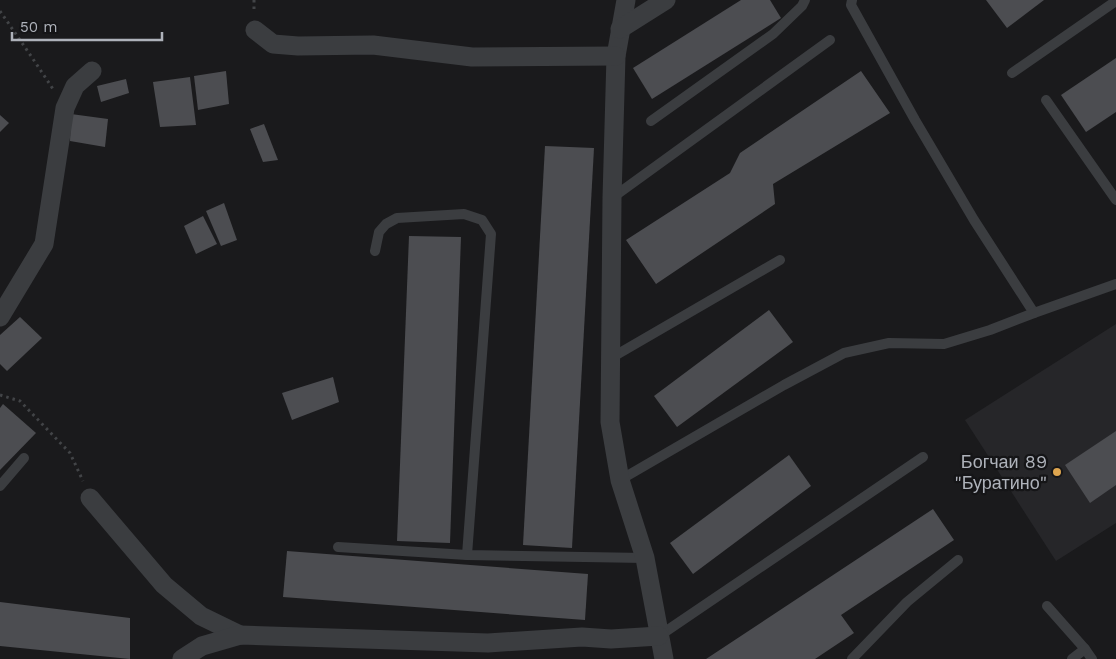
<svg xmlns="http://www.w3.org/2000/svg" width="1116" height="659" font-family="'Work Sans',sans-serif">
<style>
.built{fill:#262629}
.building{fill:#4c4d51}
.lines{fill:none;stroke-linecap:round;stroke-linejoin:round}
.path{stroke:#424447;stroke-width:3;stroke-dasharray:2.5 4;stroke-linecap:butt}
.lane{stroke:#3b3d40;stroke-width:10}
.street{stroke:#3b3d40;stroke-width:19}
.poi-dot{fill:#dea54f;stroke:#151517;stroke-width:2}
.labels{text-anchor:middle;stroke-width:4.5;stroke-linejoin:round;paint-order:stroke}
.poi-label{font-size:18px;fill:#aeb2ba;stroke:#151517;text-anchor:end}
</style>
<rect width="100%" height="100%" fill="#1a1a1c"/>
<path class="built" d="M 1116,324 L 1116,523 L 1056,561 L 965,420 Z"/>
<g class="building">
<path d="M 741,0 L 770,0 L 781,18 L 652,99 L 633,68 Z"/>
<path d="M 986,0 L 1044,0 L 1007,28 Z"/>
<path d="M 1116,58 L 1116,112 L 1086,132 L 1061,95 Z"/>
<path d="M 226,71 L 229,104 L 198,110 L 194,76 Z"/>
<path d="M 861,71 L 890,113 L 773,184 L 775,204 L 656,284 L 626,240 L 730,173 L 740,153 Z"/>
<path d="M 190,77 L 196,125 L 160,127 L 153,82 Z"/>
<path d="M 126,79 L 129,93 L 101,102 L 97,86 Z"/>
<path d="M 71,114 L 108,119 L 105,147 L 70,141 Z"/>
<path d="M 0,115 L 9,123 L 0,132 Z"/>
<path d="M 264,124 L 278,160 L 263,162 L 250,129 Z"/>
<path d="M 545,146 L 594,148 L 572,548 L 523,545 Z"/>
<path d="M 224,203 L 237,240 L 221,246 L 206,211 Z"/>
<path d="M 203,216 L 217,244 L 196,254 L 184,226 Z"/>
<path d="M 409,236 L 461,237 L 450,543 L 397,541 Z"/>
<path d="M 769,310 L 793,342 L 677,427 L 654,396 Z"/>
<path d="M 20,317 L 42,338 L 7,371 L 0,364 L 0,335 Z"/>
<path d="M 333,377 L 339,402 L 292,420 L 282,393 Z"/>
<path d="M 3,404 L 36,433 L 0,470 L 0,408 Z"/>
<path d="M 1116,431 L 1116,485 L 1090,503 L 1065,465 Z"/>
<path d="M 789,455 L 811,486 L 693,574 L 670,543 Z"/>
<path d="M 933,509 L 954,540 L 841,615 L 854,633 L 815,659 L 706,659 Z"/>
<path d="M 287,551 L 588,574 L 585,620 L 283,597 Z"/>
<path d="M 0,602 L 130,618 L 130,659 L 0,646 Z"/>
</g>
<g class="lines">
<g class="path">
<path d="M 254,0 L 254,12"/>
<path d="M 0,11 L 31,56 L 53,89"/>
<path d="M 0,395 L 20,401 L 70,453 L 83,481"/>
</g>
<g class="lane">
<path d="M 852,0 L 851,5 L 915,120 L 974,220 L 1034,313"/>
<path d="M 1012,73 L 1116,1"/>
<path d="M 1046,100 L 1116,200"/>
<path d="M 651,121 L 773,34 L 802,6 L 805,0"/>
<path d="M 612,198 L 830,40"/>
<path d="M 375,251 L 379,232 L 386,224 L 397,218 L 464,214 L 482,220 L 491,234 L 467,555"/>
<path d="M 611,358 L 780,260"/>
<path d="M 620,480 L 784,385 L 844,353 L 889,343 L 944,344 L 990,330 L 1034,313 L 1116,284"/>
<path d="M 0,486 L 24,458"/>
<path d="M 338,547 L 467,555 L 645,558"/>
<path d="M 1047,606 L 1085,649 L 1092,659"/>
<path d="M 659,636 L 923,457"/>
<path d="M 852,659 L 907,602 L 958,560"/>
<path d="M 1072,659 L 1085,649"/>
</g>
<g class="street">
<path d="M 626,0 L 616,56 L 612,198 L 610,422 L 620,480 L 645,558 L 664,659"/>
<path d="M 620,29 L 666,0"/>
<path d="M 255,30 L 273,44 L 298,46 L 373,45 L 472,57 L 616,56"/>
<path d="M 0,317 L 44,244 L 65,108 L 75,86 L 92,71"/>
<path d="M 90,498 L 164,585 L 201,616 L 240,635"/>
<path d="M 182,659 L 202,646 L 240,635 L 488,643 L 582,637 L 611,639 L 659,636"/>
</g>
</g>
<circle class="poi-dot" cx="1057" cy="472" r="5"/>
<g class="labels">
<g class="poi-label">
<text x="1047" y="468">Богчаи 89<tspan x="1047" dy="21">"Буратино"</tspan></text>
</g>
</g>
<path d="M12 32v8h150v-8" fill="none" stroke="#aeb2ba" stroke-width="2.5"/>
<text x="20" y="32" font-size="15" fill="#aeb2ba" stroke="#151517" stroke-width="4" paint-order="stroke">50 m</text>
</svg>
